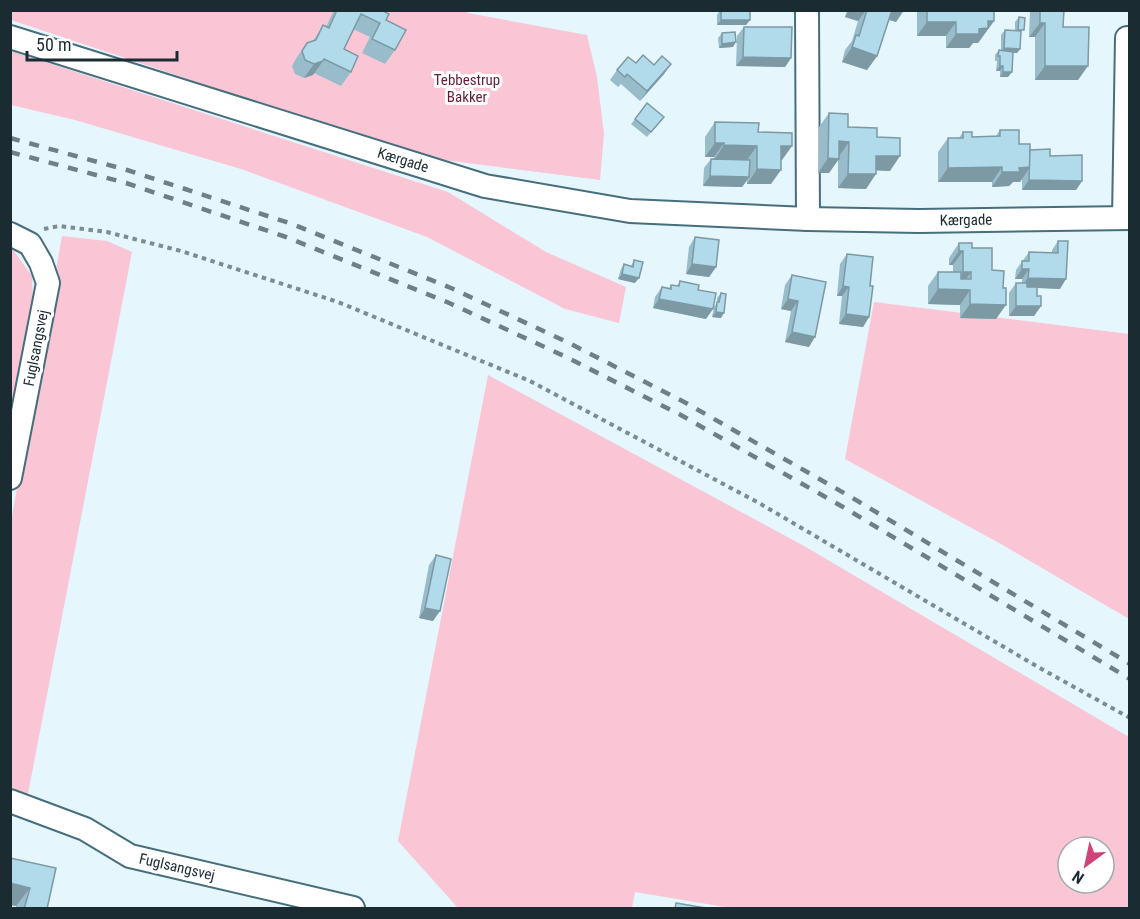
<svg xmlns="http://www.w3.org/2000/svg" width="1140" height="919" font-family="'Roboto Condensed',sans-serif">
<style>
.green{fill:#fac6d5;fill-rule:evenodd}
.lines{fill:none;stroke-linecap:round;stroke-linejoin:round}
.minor-casing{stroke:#476e7c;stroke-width:26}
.path{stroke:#7b8c92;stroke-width:4;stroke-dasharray:4.5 4.5;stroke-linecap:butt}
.minor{stroke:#fff;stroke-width:22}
.rail{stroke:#6e7f85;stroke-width:4.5;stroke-dasharray:10 10;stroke-linecap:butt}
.wall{fill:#98bcca}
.shaded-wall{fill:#7c99a4}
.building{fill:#b1dbeb;stroke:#7c99a4;stroke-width:1.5}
.labels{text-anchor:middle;stroke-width:6;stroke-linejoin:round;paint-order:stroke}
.park-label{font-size:15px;fill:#661c3a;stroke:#fff}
.street-label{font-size:15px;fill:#1a2b31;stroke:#fff}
</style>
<rect width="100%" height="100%" fill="#e5f6fc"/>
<g class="green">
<path d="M 11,10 L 467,10 L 468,13 L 587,35 L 597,77 L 604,134 L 600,180 L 444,160 L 215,88 L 11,20 Z"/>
<path d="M 11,51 L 448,192 L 546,252 L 626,287 L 619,323 L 565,309 L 427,237 L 241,169 L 75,120 L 11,105 Z"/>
<path d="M 62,236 L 107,241 L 132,252 L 27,799 L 11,794 L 11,522 Z"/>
<path d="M 11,247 L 32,276 L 34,323 L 11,448 Z"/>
<path d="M 874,302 L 1129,334 L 1129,619 L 1001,544 L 845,459 Z"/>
<path d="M 488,375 L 804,546 L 1129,737 L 1129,908 L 731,908 L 635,892 L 632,908 L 458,908 L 398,841 ZM 1068,847 L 1104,847 L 1104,883 L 1068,883 Z"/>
</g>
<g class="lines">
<g class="minor-casing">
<g id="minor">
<path d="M 807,10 L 808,219"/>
<path d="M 10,37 L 485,186 L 630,211 L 808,219 L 919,221 L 1130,218"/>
<path d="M 1124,218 L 1127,38"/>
<path d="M 10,234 L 30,244 L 41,263 L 48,283 L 10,478"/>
<path d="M 10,801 L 85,829 L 130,856 L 353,908"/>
</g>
</g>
<path class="path" d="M 44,229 L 59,226 L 107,232 L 181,251 L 338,302 L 530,381 L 759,503 L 1038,667 L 1130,718"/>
<use href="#minor" class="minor"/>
<g class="rail">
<path d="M 10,138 L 127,170 L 292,224 L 451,288 L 569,343 L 686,403 L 851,497 L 1130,664"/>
<path d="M 10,152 L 126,183 L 286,237 L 447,302 L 564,356 L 679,414 L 843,507 L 1130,679"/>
</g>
</g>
<g class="wall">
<path d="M 334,10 L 381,10 L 386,20 L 395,50 L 385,64 L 362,53 L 370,37 L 353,29 L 344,49 L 351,72 L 341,86 L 314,73 L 313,75 L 304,78 L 295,74 L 292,66 L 297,57 L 307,43 L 313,41 L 323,25 L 326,27 Z"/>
<path d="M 720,10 L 750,20 L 746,25 L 717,25 L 717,15 Z"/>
<path d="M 847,10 L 904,10 L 896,22 L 889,20 L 877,56 L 867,70 L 842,62 L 845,50 L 852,41 L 858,21 L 845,17 Z"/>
<path d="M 917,10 L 994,10 L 994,21 L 978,43 L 973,43 L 969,48 L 946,48 L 946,36 L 917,36 Z"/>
<path d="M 1030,10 L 1064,10 L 1063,27 L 1078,80 L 1035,80 L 1035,37 L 1029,37 Z"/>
<path d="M 1019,17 L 1021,35 L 1020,49 L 1017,53 L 1013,53 L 1008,77 L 1000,77 L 1000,71 L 996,71 L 997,61 L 995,61 L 995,55 L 999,50 L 1001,50 L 1001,35 L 1005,30 L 1015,30 L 1015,22 Z"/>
<path d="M 744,27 L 791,58 L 785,67 L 736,66 L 737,36 Z"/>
<path d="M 722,33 L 733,47 L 719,48 L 718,38 Z"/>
<path d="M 636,63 L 654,65 L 671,64 L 664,74 L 640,101 L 621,84 L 618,87 L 610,80 L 617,70 Z"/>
<path d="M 829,113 L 848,127 L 890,171 L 876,170 L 866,189 L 838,188 L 838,159 L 829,173 L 818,173 L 819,127 Z"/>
<path d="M 635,119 L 660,122 L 647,137 L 631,124 Z"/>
<path d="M 715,122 L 758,132 L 792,146 L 781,160 L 771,184 L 747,184 L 747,181 L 742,187 L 703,186 L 704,168 L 711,159 L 714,159 L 714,157 L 705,157 L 705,137 Z"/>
<path d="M 1000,130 L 1019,144 L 1030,150 L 1050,156 L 1082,181 L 1076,190 L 1022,190 L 1022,179 L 1020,182 L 1013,182 L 1009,186 L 992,187 L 992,182 L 938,182 L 938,152 L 948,138 L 959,138 L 963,132 L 972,137 L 996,136 Z"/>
<path d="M 695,237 L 716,267 L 709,277 L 686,274 L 689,247 Z"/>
<path d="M 1058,241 L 1060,289 L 1037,288 L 1037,296 L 1041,306 L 1034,316 L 1009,316 L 1009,293 L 1016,283 L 1022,283 L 1022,279 L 1015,279 L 1016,270 L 1029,252 L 1052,253 L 1052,250 Z"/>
<path d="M 959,243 L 972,248 L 992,270 L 996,319 L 960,318 L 960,305 L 928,304 L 928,286 L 938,272 L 953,272 L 953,265 L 949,265 L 949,258 Z"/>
<path d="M 847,254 L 870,286 L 869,317 L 863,327 L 839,324 L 842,296 L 837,296 L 840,264 Z"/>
<path d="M 634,260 L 635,283 L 618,279 L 621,269 L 624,264 L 631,266 Z"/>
<path d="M 792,275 L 809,347 L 785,342 L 791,311 L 781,309 L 785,285 Z"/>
<path d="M 680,281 L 698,290 L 706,319 L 653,308 L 655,297 L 662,287 L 669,288 L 671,285 L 677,286 Z"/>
<path d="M 721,293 L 721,318 L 712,317 L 714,307 L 717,302 L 717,298 Z"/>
<path d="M 436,555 L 433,621 L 419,618 L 429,565 Z"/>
<path d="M 10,858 L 47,909 L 16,909 L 16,906 L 10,905 Z"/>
</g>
<g class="shaded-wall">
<path d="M 849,10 L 866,10 L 858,21 L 845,17 Z"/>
<path d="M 890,10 L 904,10 L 896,22 L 884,18 Z"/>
<path d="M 721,20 L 750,20 L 746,25 L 717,25 Z"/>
<path d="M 988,21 L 994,21 L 978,43 L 973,43 L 969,48 L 946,48 L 956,34 L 979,29 Z"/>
<path d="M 927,22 L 956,22 L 946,36 L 917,36 Z"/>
<path d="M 1040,23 L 1045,23 L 1035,37 L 1029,37 Z"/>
<path d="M 736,42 L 733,47 L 719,48 L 722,44 Z"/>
<path d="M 852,47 L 877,56 L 867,70 L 842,62 Z"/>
<path d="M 1004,48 L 1020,49 L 1017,53 L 1001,53 Z"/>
<path d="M 743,57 L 791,58 L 785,67 L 736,66 Z"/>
<path d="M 323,61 L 313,75 L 304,78 L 314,64 Z"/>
<path d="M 671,64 L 664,74 L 640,101 L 647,91 Z"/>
<path d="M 1000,66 L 1003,66 L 1000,71 L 996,71 Z"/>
<path d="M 1045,66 L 1088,66 L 1078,80 L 1035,80 Z"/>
<path d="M 1003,72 L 1012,72 L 1008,77 L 1000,77 Z"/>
<path d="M 839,141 L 849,142 L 839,156 Z"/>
<path d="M 715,143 L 724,143 L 714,157 L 705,157 Z"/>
<path d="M 724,145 L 757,146 L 747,160 L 714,160 Z"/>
<path d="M 781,146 L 792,146 L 782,160 L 771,160 Z"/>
<path d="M 876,156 L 900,156 L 890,171 L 866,170 Z"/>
<path d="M 828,158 L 839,159 L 829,173 L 818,173 Z"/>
<path d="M 1002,167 L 992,182 L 938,182 L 948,168 Z"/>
<path d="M 1030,167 L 1020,182 L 1013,182 L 1009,186 L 992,187 L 1002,172 L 1019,168 Z"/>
<path d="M 757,169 L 781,170 L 771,184 L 747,184 Z"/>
<path d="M 848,174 L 876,174 L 866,189 L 838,188 Z"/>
<path d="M 710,176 L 749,177 L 742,187 L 703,186 Z"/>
<path d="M 1029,180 L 1082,181 L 1076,190 L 1022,190 Z"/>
<path d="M 959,251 L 963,251 L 953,265 L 949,265 Z"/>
<path d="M 692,264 L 716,267 L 709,277 L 686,274 Z"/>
<path d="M 1022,269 L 1029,269 L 1022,279 L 1015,279 Z"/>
<path d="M 963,272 L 971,272 L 961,286 L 953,286 Z"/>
<path d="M 622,274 L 639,278 L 635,283 L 618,279 Z"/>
<path d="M 1028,278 L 1066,279 L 1060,289 L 1021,287 Z"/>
<path d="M 843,286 L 849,287 L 842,296 L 837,296 Z"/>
<path d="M 938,289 L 970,290 L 960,305 L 928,304 Z"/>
<path d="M 659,299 L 713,309 L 706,319 L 653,308 Z"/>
<path d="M 788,299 L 798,301 L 791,311 L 781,309 Z"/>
<path d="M 970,304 L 1006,305 L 996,319 L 960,318 Z"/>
<path d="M 1016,306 L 1041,306 L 1034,316 L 1009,316 Z"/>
<path d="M 716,312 L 724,313 L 721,318 L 712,317 Z"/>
<path d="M 846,314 L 869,317 L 863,327 L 839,324 Z"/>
<path d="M 792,332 L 815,337 L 809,347 L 785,342 Z"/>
<path d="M 425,608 L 440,611 L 433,621 L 419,618 Z"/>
<path d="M 10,883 L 30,888 L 16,906 L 10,905 Z"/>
</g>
<g class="building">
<path d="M 337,10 L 381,10 L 389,14 L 386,20 L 406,30 L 395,50 L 372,39 L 380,23 L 361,14 L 344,49 L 358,56 L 351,72 L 324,59 L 323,61 L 314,64 L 305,60 L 302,51 L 307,43 L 316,40 L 323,25 L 329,28 Z"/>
<rect x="721" y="10" width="29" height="10"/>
<path d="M 867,10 L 892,10 L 877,56 L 852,47 L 856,35 L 859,36 Z"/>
<path d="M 927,10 L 994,10 L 994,21 L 988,21 L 988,28 L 979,29 L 979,34 L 956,34 L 956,22 L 927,22 Z"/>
<path d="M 1040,10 L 1064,10 L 1063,27 L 1089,27 L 1088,66 L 1045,66 L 1045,23 L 1040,23 Z"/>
<path d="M 1019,17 L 1025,18 L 1024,30 L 1018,30 Z"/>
<path d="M 744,27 L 792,27 L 791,58 L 743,57 Z"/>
<path d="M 1005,30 L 1021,31 L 1020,49 L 1004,48 Z"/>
<path d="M 735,32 L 736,42 L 722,44 L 722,33 Z"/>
<path d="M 999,50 L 1013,52 L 1012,72 L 1003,72 L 1003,66 L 1000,66 L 1000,56 L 998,56 Z"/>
<path d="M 643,55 L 654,65 L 662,56 L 671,64 L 647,91 L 627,74 L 625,77 L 617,70 L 628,57 L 636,63 Z"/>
<path d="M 647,103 L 664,117 L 651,132 L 635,119 Z"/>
<path d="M 829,113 L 848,114 L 848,127 L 877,128 L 877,137 L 900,138 L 900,156 L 876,156 L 876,174 L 848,174 L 849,142 L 839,141 L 839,159 L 828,158 Z"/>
<path d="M 715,122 L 759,123 L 758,132 L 792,133 L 792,146 L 781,146 L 781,170 L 757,169 L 757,146 L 724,145 L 724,143 L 715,143 Z"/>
<path d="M 1000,130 L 1019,130 L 1019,144 L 1030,144 L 1030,167 L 1019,168 L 1020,172 L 1002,172 L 1002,167 L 948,168 L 948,138 L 963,138 L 963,132 L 972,132 L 972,137 L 1000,136 Z"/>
<path d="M 1050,149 L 1050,156 L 1082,155 L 1082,181 L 1029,180 L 1030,150 Z"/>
<path d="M 711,159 L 750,160 L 749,177 L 710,176 Z"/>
<path d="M 695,237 L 719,240 L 716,267 L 692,264 Z"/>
<path d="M 1058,241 L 1068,241 L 1066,279 L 1028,278 L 1029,269 L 1022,269 L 1022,261 L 1029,261 L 1029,252 L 1058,253 Z"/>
<path d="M 959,243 L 972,243 L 972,248 L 992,248 L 992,270 L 1004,271 L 1003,288 L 1006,288 L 1006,305 L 970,304 L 970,290 L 938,289 L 938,272 L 961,272 L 961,279 L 971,279 L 971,272 L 963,272 L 963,251 L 959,251 Z"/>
<path d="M 847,254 L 873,257 L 870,286 L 873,286 L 869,317 L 846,314 L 849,287 L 843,286 Z"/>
<path d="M 634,260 L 643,262 L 639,278 L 622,274 L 624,264 L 633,267 Z"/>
<path d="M 792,275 L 826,282 L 815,337 L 792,332 L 798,301 L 788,299 Z"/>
<path d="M 680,281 L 699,285 L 698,290 L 716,293 L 713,309 L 659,299 L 662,287 L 671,289 L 671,285 L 679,286 Z"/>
<path d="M 1016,283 L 1027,283 L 1027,287 L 1037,287 L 1037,296 L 1041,296 L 1041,306 L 1016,306 Z"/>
<path d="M 721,293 L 726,294 L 724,313 L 716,312 L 717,302 L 719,302 Z"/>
<path d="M 436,555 L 451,559 L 440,611 L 425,608 Z"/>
<path d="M 10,858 L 56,868 L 47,909 L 24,909 L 30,888 L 10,883 Z"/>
<path d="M 676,903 L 712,909 L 675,909 Z"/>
</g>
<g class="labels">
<g class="park-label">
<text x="467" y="85">Tebbestrup<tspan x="467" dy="17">Bakker</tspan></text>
</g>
<g class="street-label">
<text transform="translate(403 160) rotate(17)" y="5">Kærgade</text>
<text transform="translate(966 220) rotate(-1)" y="5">Kærgade</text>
<text transform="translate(36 348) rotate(-79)" y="5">Fuglsangsvej</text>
<text transform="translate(177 867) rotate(13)" y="5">Fuglsangsvej</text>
</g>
</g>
<rect width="1140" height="919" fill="none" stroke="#1a2b31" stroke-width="24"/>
<g transform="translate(1086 865) rotate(213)"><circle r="28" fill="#ffffff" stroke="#a3aaad" stroke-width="1.5"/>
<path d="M0-4.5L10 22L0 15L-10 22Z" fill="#cd437a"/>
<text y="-9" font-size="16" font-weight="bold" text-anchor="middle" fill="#1a2b31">N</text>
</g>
<path d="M27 51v9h150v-9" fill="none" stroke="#1a2b31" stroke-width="3"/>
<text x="36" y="51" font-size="18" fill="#1a2b31" stroke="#ffffff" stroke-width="4.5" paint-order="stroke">50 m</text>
</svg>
